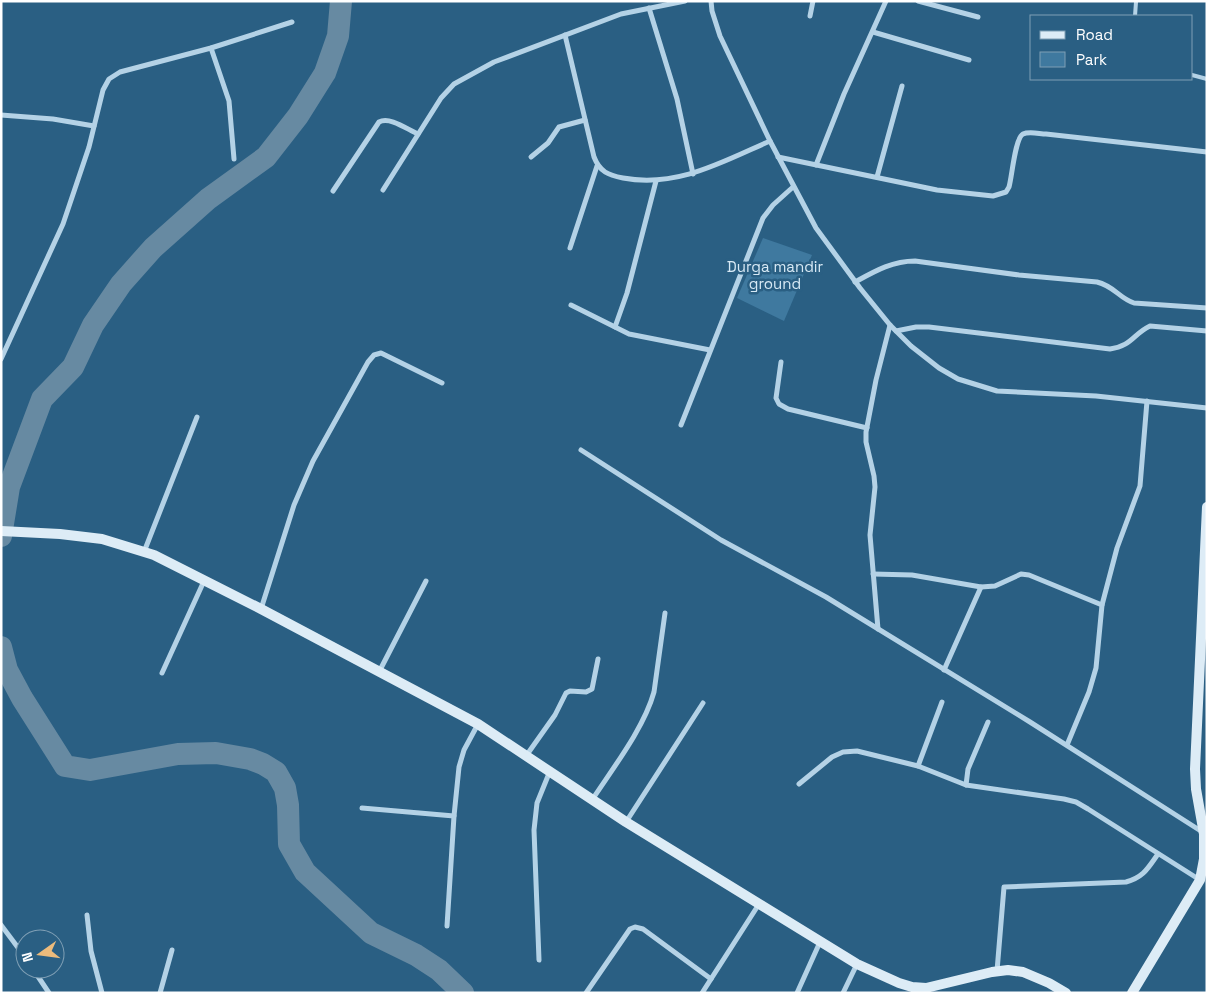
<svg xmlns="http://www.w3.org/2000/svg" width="1208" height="994" font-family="'Space Grotesk',sans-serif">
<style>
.green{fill:#3f799f}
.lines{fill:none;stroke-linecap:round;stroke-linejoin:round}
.river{stroke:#678aa2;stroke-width:22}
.lane{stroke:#b4d2e6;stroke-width:4}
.street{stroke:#b4d2e6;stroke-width:5}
.secondary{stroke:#ddecf6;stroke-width:10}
.labels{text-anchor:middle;stroke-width:5;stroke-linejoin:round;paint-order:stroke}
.park-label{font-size:15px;fill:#d7e9f5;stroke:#2a5f83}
</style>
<rect width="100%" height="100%" fill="#2a5f83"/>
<path class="green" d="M 763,238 L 812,255 L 784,321 L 737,298 Z"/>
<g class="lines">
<g class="river">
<path d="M 1,536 L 9,487 L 42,399 L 73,367 L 93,325 L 121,284 L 153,248 L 208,199 L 266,157 L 298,116 L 325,73 L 338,36 L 341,1"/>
<path d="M 1,647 L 7,670 L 22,698 L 65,766 L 90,770 L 178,754 L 216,753 L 250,759 L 263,764 L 276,772 L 285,788 L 288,805 L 289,844 L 305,872 L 371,933 L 416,955 L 439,970 L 463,993"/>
</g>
<g class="lane">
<path d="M 1135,16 L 1136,2"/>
<path d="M 1192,75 L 1207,79"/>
</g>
<g class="street">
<path d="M 711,1 L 712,11 L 720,36 L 770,141 L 816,228 L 860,288 L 890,325 L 911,346 L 939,368 L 958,379 L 997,391 L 1096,396 L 1207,408"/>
<path d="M 918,1 L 978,17"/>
<path d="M 649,8 L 677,99 L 693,174"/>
<path d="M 810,16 L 813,1"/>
<path d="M 873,32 L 969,60"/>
<path d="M 565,35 L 594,157 C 600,172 608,175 623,178 C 677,188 722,162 770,141"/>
<path d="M 211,48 L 229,101 L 234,159"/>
<path d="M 1,115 L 53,119 L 94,126"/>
<path d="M 531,157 L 548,143 L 559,127 L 585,120"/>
<path d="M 778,157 L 937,190 L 993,196 L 1006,192 L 1009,187 C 1012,177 1015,138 1023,134 C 1029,131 1040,134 1046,134 L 1207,152"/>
<path d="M 816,165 L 844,94 L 886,1"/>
<path d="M 877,177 L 902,86"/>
<path d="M 383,190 L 441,98 L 454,84 L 494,62 L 621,14 L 685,1"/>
<path d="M 333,191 L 379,122 C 390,116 408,130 418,134"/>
<path d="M 570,248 L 597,166"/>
<path d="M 855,282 C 875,271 892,261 915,261 L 1019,275 L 1097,282 C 1114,286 1119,298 1134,303 L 1207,308"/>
<path d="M 571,305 L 629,334 L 710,350"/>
<path d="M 615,327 L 627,293 L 656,181"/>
<path d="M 896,331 L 916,327 L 929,327 L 1110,349 C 1132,346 1133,334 1150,326 L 1207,331"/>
<path d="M 1,359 L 63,224 L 89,147 L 103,90 L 109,79 L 120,72 L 211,48 L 292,22"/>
<path d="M 781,362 L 776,398 L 779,404 L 788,409 L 867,428"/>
<path d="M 681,425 L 763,218 L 773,205 L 793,187"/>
<path d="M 581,450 L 721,540 L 826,597 L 1030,722 L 1204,833"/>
<path d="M 144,552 L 197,417"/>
<path d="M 873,574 L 912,575 L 981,587 L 995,586 L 1021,574 L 1029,575 L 1102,605"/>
<path d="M 261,609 L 294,505 L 313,461 L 368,362 L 374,355 L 381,353 L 442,383"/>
<path d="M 878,629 L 870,535 L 875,487 L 874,476 L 866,442 L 866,432 L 876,380 L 890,325"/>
<path d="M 944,670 L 981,587"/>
<path d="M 379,672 L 426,581"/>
<path d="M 162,673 L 204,581"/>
<path d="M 1067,745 L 1089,692 L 1096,668 L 1102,605 L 1117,548 L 1140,486 L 1147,401"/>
<path d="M 526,756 L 555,715 L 566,693 L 570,691 L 586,692 L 592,689 L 598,659"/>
<path d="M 918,766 L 942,702"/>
<path d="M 799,784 L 832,757 L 843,752 L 857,751 L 918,766 L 966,785 L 1064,799 L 1076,802 L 1088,809 L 1200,880"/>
<path d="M 966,785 L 968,769 L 988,722"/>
<path d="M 592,800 C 613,768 644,728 654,692 L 665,613"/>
<path d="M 362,808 L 454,816"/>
<path d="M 626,822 L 703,703"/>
<path d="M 87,915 L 91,951 L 102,993"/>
<path d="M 1,925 L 25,957"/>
<path d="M 447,926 L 454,816 L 459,767 L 464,750 L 478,724"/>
<path d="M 539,960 L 534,830 L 537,803 L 550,771"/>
<path d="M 33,969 L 49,993"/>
<path d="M 997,971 L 1004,887 L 1126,882 C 1144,877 1148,868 1158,854"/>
<path d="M 160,993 L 172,950"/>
<path d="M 586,993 L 630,929 L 635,927 L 643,929 L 711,979"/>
<path d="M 702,993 L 759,904"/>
<path d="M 797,993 L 820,942"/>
<path d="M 843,993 L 857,964"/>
</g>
<g class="secondary">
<path d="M 1,531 L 60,534 L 102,539 L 154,555 L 261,609 L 478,724 L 626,822 L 857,964 L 899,983 L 912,987 L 926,988 L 992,972 L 1008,970 L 1023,972 L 1049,983 L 1066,993"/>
<path d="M 1132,993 L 1200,880 L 1204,859 L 1204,834 L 1196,789 L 1195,769 L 1207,507"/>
</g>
</g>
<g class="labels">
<g class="park-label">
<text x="775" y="272">Durga mandir<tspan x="775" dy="17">ground</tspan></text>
</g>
</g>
<rect width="1208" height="994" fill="none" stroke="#ffffff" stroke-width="5"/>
<rect x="1030" y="15" width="162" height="65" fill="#2a5f83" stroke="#7f9fb5"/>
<rect x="1040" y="31" width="25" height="8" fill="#ddecf6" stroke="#7f9fb5"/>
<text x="1076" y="40" font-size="15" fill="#ffffff">Road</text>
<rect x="1040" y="52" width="25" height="15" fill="#3f799f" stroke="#7f9fb5"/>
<text x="1076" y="65" font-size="15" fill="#ffffff">Park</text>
<g transform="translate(40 954) rotate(256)"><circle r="24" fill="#2a5f83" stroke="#7f9fb5"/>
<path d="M0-4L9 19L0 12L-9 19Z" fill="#ecbb7c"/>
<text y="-8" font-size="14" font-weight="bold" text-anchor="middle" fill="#ffffff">N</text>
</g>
</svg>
